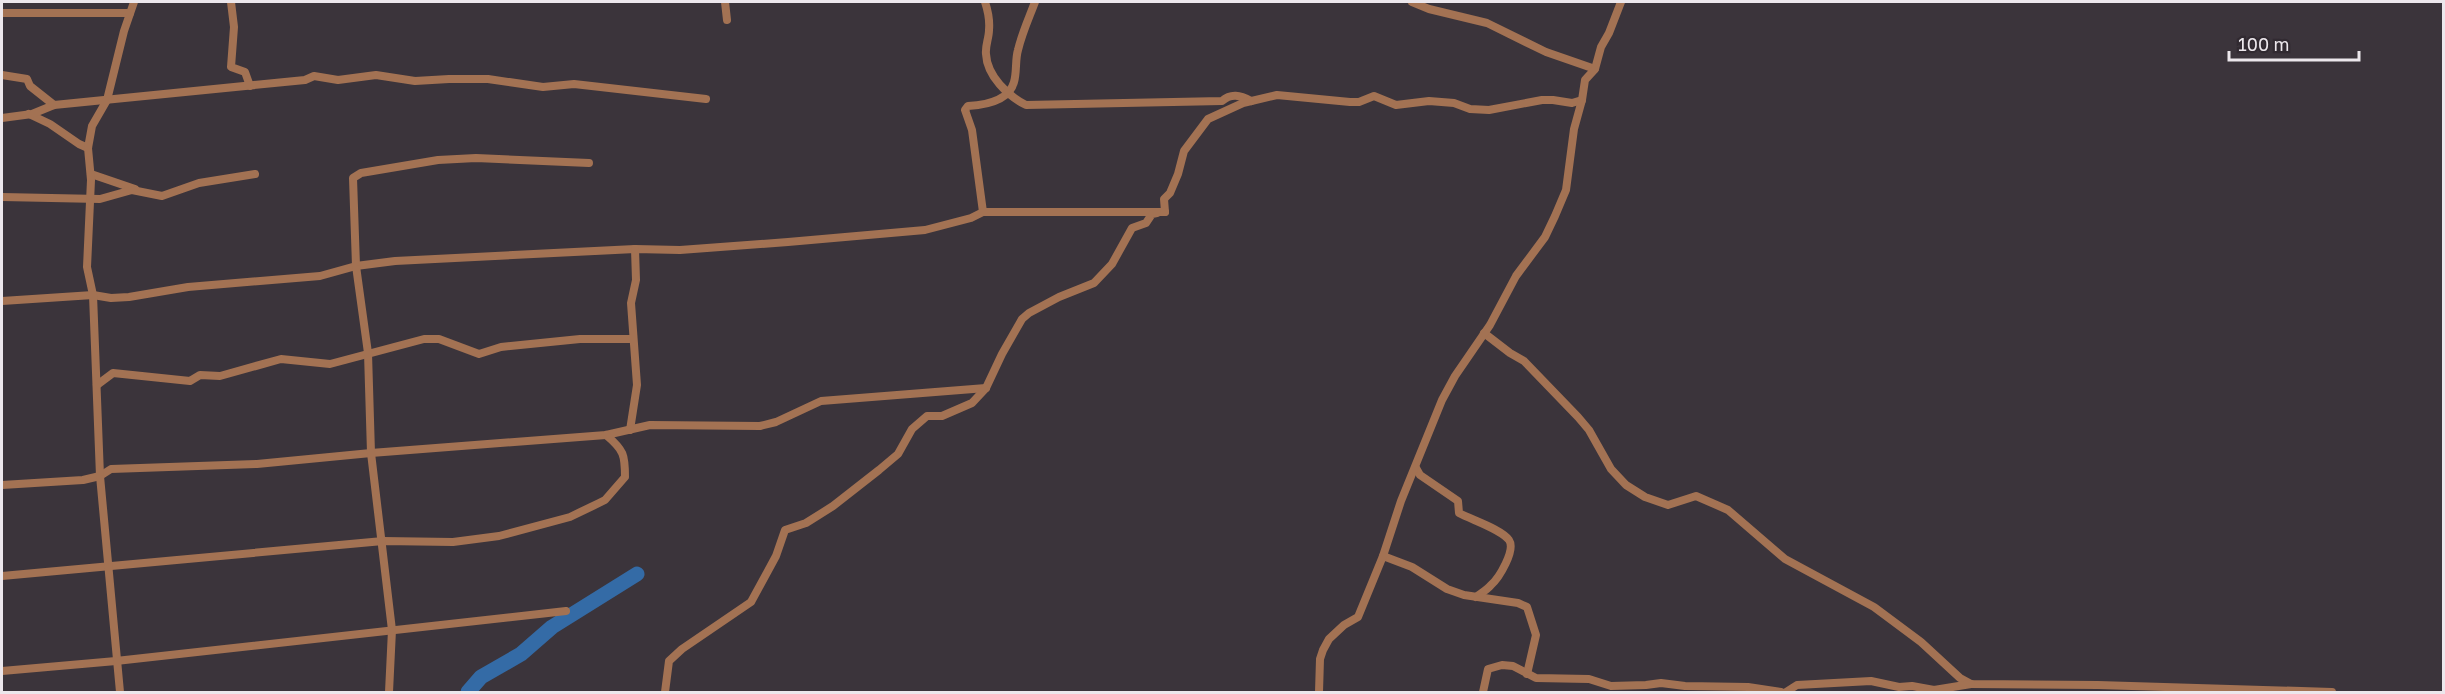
<svg xmlns="http://www.w3.org/2000/svg" width="2445" height="694" font-family="'Golos Text',sans-serif">
<style>
.lines{fill:none;stroke-linecap:round;stroke-linejoin:round}
.river{stroke:#346ba6;stroke-width:15}
.minor{stroke:#a37253;stroke-width:8}
</style>
<rect width="100%" height="100%" fill="#3b343b"/>
<g class="lines">
<path class="river" d="M 468,692 L 481,677 L 521,654 L 552,627 L 637,574"/>
<g class="minor">
<path d="M 231,2 L 234,27 L 231,67 L 245,72 L 250,86"/>
<path d="M 725,2 L 727,20"/>
<path d="M 985,2 C 988,11 990,19 989,30 C 989,38 985,46 986,54 C 987,76 1008,96 1026,105 L 1222,101 C 1231,93 1240,95 1251,101"/>
<path d="M 1412,2 L 1429,9 L 1487,23 L 1546,52 L 1595,69"/>
<path d="M 2,13 L 130,13"/>
<path d="M 2,75 L 27,79 L 30,86 L 54,105"/>
<path d="M 29,114 L 50,124 L 79,144 L 88,148"/>
<path d="M 2,118 L 32,114 L 54,105 L 305,80 L 314,76 L 338,80 L 376,75 L 415,81 L 449,79 L 488,79 L 543,87 L 574,84 L 706,99"/>
<path d="M 91,174 L 135,189"/>
<path d="M 2,197 L 100,199 L 132,190 L 162,196 L 199,183 L 255,174"/>
<path d="M 983,212 L 972,130 L 965,110 L 968,106 C 985,105 1009,101 1014,82 C 1017,72 1015,60 1018,50 C 1022,33 1029,18 1035,2"/>
<path d="M 1165,212 L 1164,199 L 1170,193 L 1178,174 L 1184,151 L 1208,119 L 1243,103 L 1277,95 L 1350,102 L 1359,102 L 1374,96 L 1396,105 L 1429,101 L 1454,103 L 1470,109 L 1489,110 L 1542,100 L 1553,100 L 1572,103 L 1582,100"/>
<path d="M 2,301 L 93,295 L 111,298 L 129,297 L 188,287 L 320,276 L 356,266 L 395,261 L 635,249 L 680,250 L 788,242 L 925,230 L 971,218 L 983,212 L 1165,212"/>
<path d="M 1484,333 L 1510,353 L 1524,361 L 1578,417 L 1589,430 L 1611,469 L 1626,485 L 1645,497 L 1668,505 L 1696,496 L 1728,510 L 1785,559 L 1874,607 L 1921,642 L 1960,678 L 1971,684 L 2098,685 L 2332,692"/>
<path d="M 97,385 L 113,373 L 190,381 L 200,375 L 220,376 L 281,359 L 330,364 L 424,339 L 439,339 L 479,354 L 501,347 L 580,339 L 633,339"/>
<path d="M 630,430 L 637,385 L 631,303 L 636,280 L 635,249"/>
<path d="M 1416,468 L 1420,475 L 1458,501 L 1459,513 C 1472,520 1501,529 1509,540 C 1516,550 1499,578 1491,585 C 1487,590 1481,593 1476,597"/>
<path d="M 2,485 L 83,480 L 100,476 L 111,469 L 257,464 L 371,453 L 606,435 L 650,425 L 760,426 L 776,422 L 821,401 L 986,388"/>
<path d="M 1383,556 L 1412,567 L 1447,589 L 1464,595 L 1518,603 L 1527,607 L 1536,635 L 1527,674"/>
<path d="M 2,576 L 383,541 L 453,542 L 499,536 L 570,517 L 599,503 L 605,500 L 625,477 C 625,455 624,450 606,435"/>
<path d="M 2,671 L 116,661 L 566,611"/>
<path d="M 120,692 L 100,476 L 93,295 L 87,267 L 91,180 L 88,148 L 92,126 L 107,100 L 124,31 L 134,2"/>
<path d="M 389,692 L 392,630 L 371,453 L 368,353 L 356,266 L 353,178 L 361,173 L 438,160 L 476,158 L 589,163"/>
<path d="M 665,692 L 669,661 L 682,649 L 751,602 L 776,556 L 785,530 L 806,523 L 833,506 L 879,470 L 898,454 L 912,429 L 927,416 L 942,416 L 972,403 L 986,388 L 1002,354 L 1022,319 L 1029,313 L 1059,297 L 1094,283 L 1112,264 L 1132,228 L 1146,223 L 1152,214 L 1157,213"/>
<path d="M 1319,692 L 1320,659 L 1323,650 L 1329,639 L 1344,625 L 1358,617 L 1383,556 L 1401,501 L 1442,400 L 1455,376 L 1490,325 L 1516,276 L 1545,237 L 1555,216 L 1566,190 L 1574,129 L 1582,100 L 1585,80 L 1595,69 L 1601,47 L 1609,33 L 1621,2"/>
<path d="M 1483,692 L 1488,669 L 1502,665 L 1513,666 L 1536,678 L 1589,679 L 1611,686 L 1646,685 L 1661,683 L 1685,686 L 1748,687 L 1781,692"/>
<path d="M 1786,692 L 1797,685 L 1871,681 L 1899,687 L 1912,686 L 1934,690 L 1971,684"/>
</g>
</g>
<rect width="2445" height="694" fill="none" stroke="#ece7ec" stroke-width="6"/>
<path d="M2229 51v9h130v-9" fill="none" stroke="#ece7ec" stroke-width="3"/>
<text x="2238" y="51" font-size="18" fill="#ece7ec" stroke="#312a31" stroke-width="4.5" paint-order="stroke">100 m</text>
</svg>
